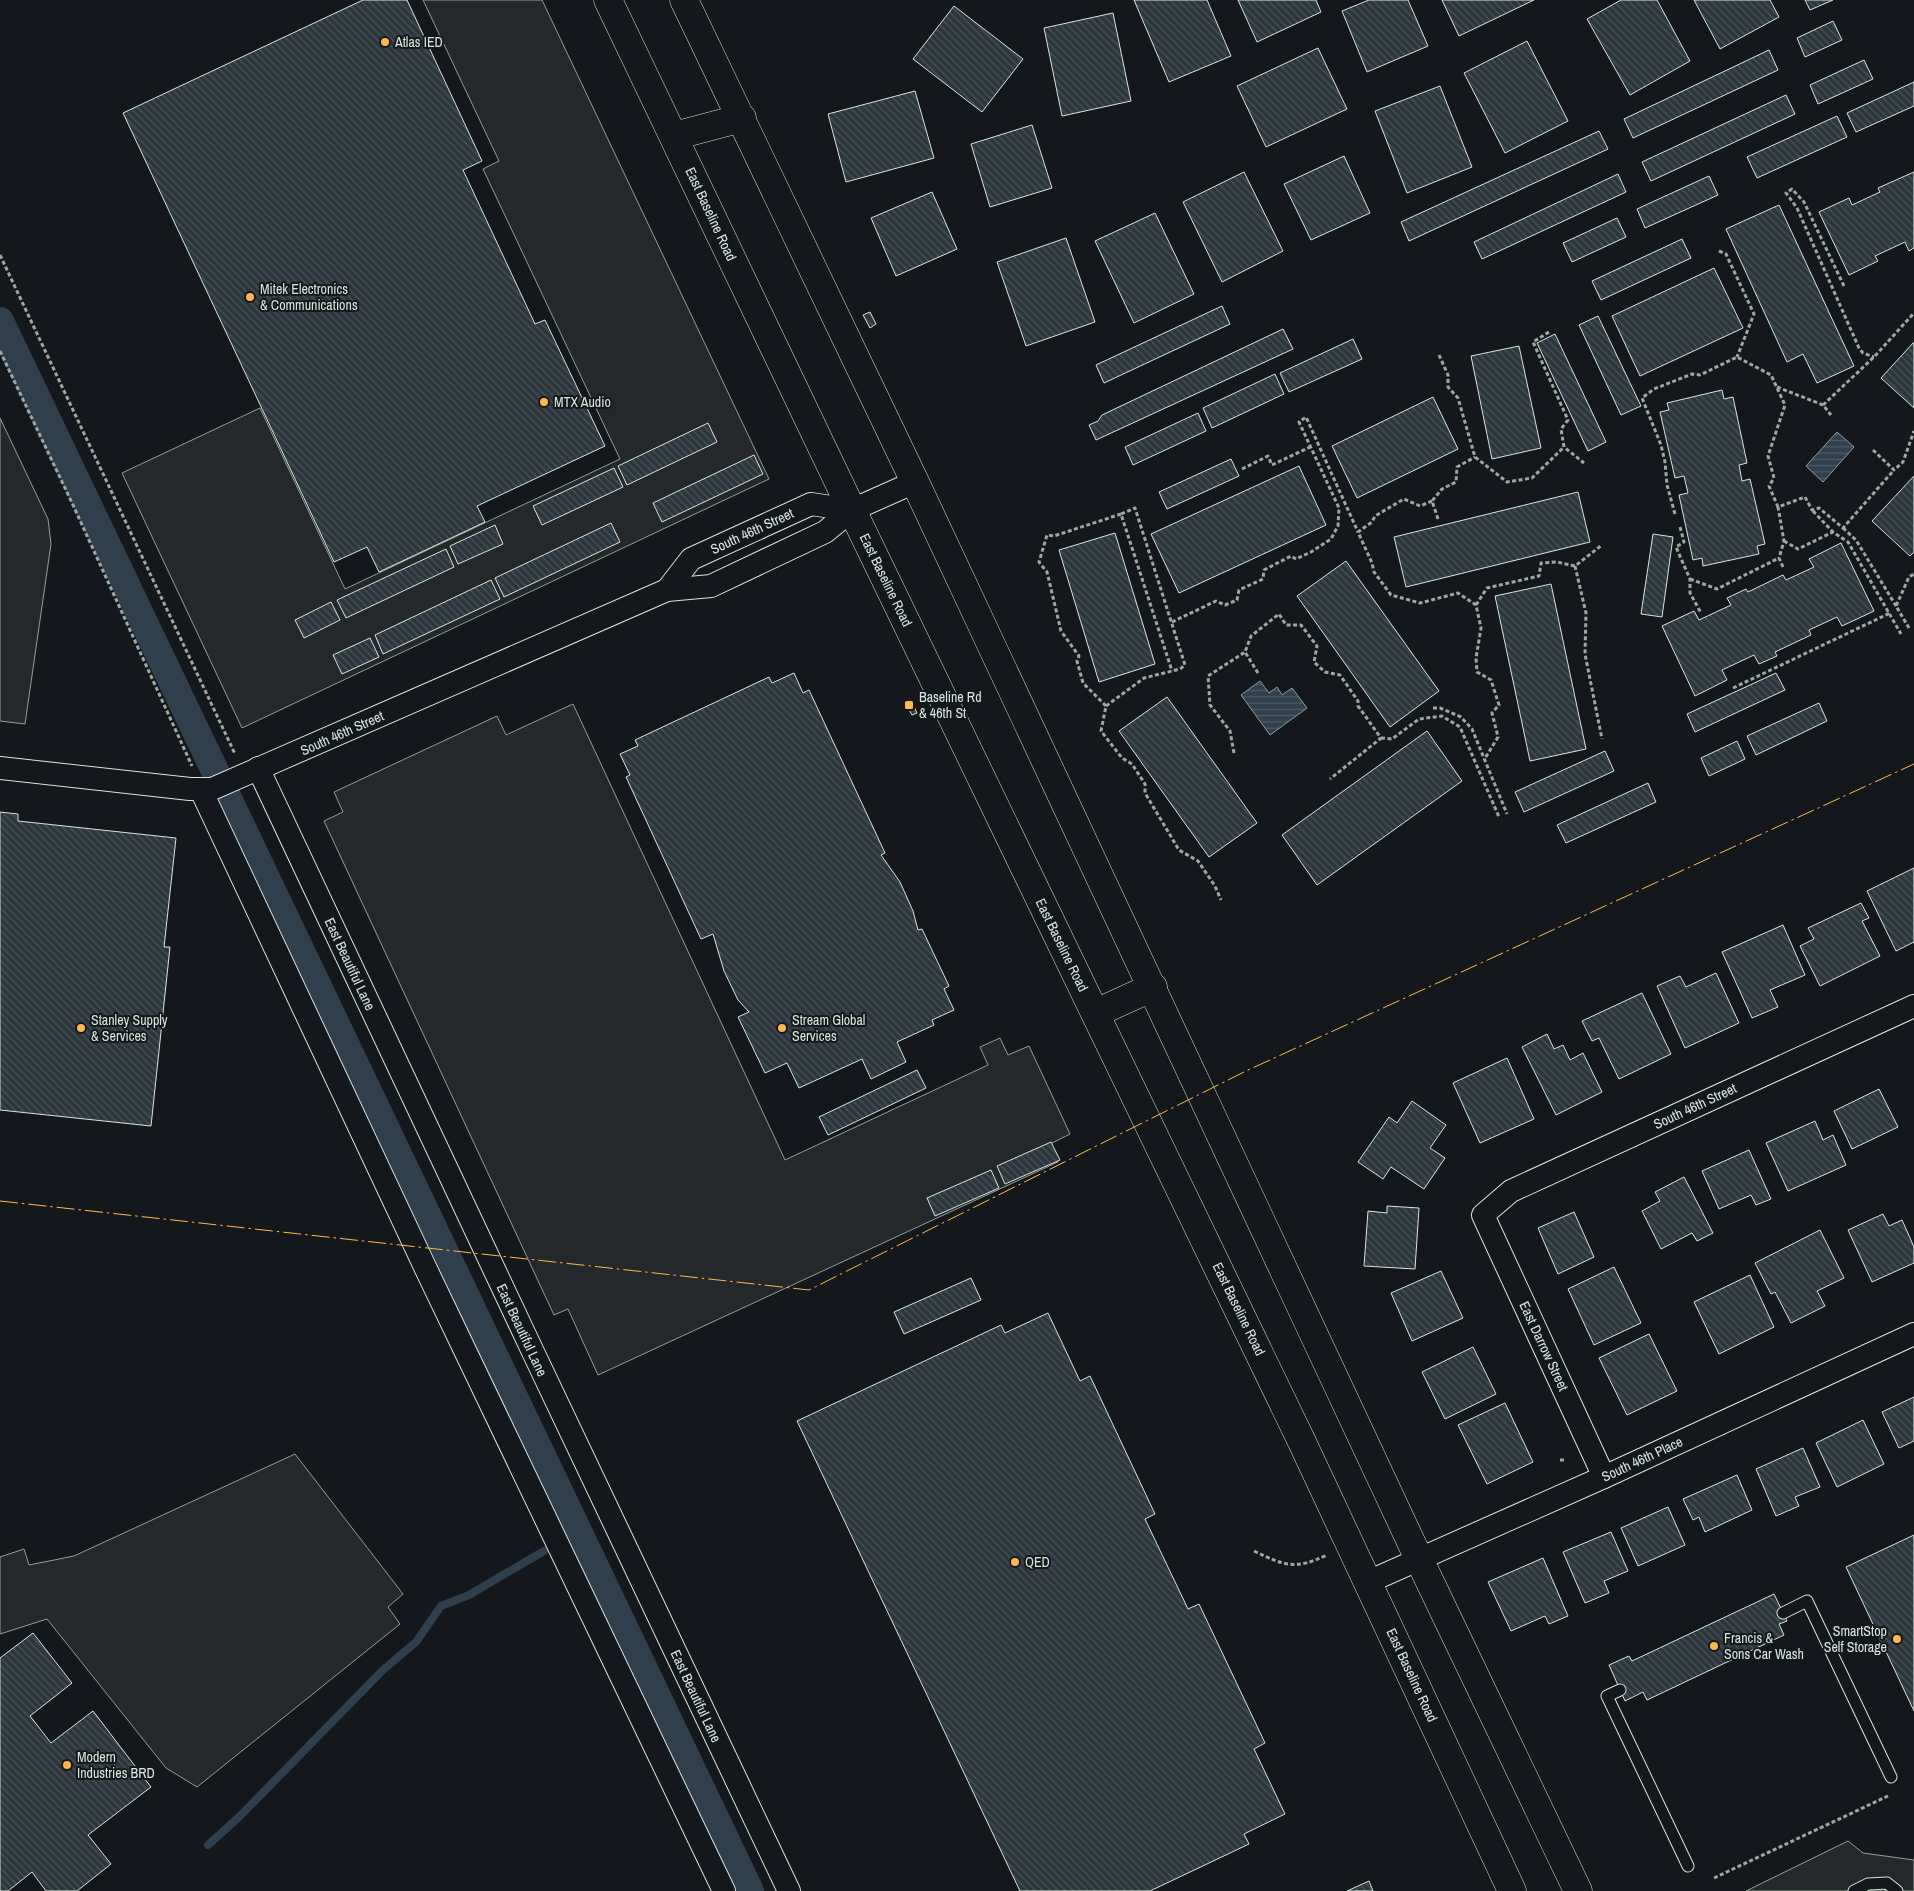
<svg xmlns="http://www.w3.org/2000/svg" width="1914" height="1891" font-family="'Archivo Narrow',sans-serif">
<style>
.parking{fill:#24282b;stroke:#939e99}
.water{fill:url(#water-rules);stroke:#939e99}
.lines{fill:none;stroke-linecap:round;stroke-linejoin:round}
.stream{stroke:#2f3f4d;stroke-width:8}
.canal{stroke:#2f3f4d;stroke-width:28}
.building{fill:url(#building-back-hatch);stroke:#d8e6dc}
.service-casing{stroke:#d8e6dc;stroke-width:13}
.minor-casing{stroke:#d8e6dc;stroke-width:24}
.primary-casing{stroke:#d8e6dc;stroke-width:29}
.path{stroke:#9da8a2;stroke-width:3;stroke-dasharray:4 2.5;stroke-linecap:butt}
.service{stroke:#14181c;stroke-width:11}
.minor{stroke:#14181c;stroke-width:22}
.primary{stroke:#14181c;stroke-width:28}
.power{stroke:#ffb74d;stroke-width:1;stroke-dasharray:18 4 2.5 4;stroke-linecap:butt}
.poi-dot{fill:#ffb74d;stroke:#14181c;stroke-width:2}
.labels{text-anchor:middle;stroke-width:4;stroke-linejoin:round;paint-order:stroke}
.poi-label{font-size:14px;fill:#d8e6dc;stroke:#14181c;text-anchor:start}
.street-label{font-size:14px;fill:#d8e6dc;stroke:#14181c}
</style>
<defs>
<pattern id="water-rules" width="6" height="5" patternUnits="userSpaceOnUse" patternTransform="scale(1.25)"><rect width="6" height="5" fill="#2f3f4d"/><path d="M0 2.5h6" fill="none" stroke="#4c5b66"/></pattern>
<pattern id="building-back-hatch" width="6" height="6" patternUnits="userSpaceOnUse" patternTransform="scale(1.25)"><rect width="6" height="6" fill="#2c363c"/><path d="M-1 5l2 2M0 0l6 6M5-1l2 2" fill="none" stroke="#4a5358"/></pattern>
</defs>
<rect width="100%" height="100%" fill="#14181c"/>
<g class="parking">
<path d="M 423,0 L 542,0 L 769,479 L 242,728 L 122,473 L 260,408 L 345,589 L 620,459 L 483,169 L 499,161 Z"/>
<path d="M 0,418 L 48,519 L 51,544 L 25,724 L 0,721 Z"/>
<path d="M 573,704 L 785,1160 L 988,1065 L 980,1047 L 1000,1038 L 1008,1055 L 1029,1046 L 1070,1134 L 1050,1144 L 1058,1162 L 598,1375 L 568,1309 L 554,1315 L 324,821 L 343,812 L 334,792 L 497,716 L 506,735 Z"/>
<path d="M 295,1454 L 403,1594 L 388,1607 L 400,1624 L 197,1787 L 166,1768 L 47,1619 L 0,1634 L 0,1557 L 24,1549 L 29,1565 L 74,1556 Z"/>
<path d="M 1848,1841 L 1863,1853 L 1914,1860 L 1914,1891 L 1746,1891 Z"/>
</g>
<g class="water">
<path d="M 1837,432 L 1854,447 L 1823,482 L 1806,466 Z"/>
<path d="M 1260,681 L 1269,693 L 1277,687 L 1282,695 L 1292,688 L 1307,708 L 1270,735 L 1241,695 Z"/>
</g>
<g class="lines">
<path class="stream" d="M 208,1845 L 239,1817 L 383,1670 L 416,1642 L 441,1606 L 469,1595 L 544,1551"/>
<path class="canal" d="M 0,321 L 750,1891"/>
</g>
<g class="building">
<path d="M 363,0 L 407,0 L 482,161 L 463,170 L 535,324 L 545,320 L 605,446 L 477,506 L 485,522 L 379,572 L 367,547 L 334,562 L 123,113 Z"/>
<path d="M 1134,0 L 1207,0 L 1231,56 L 1169,82 Z"/>
<path d="M 1238,0 L 1316,0 L 1321,12 L 1257,42 Z"/>
<path d="M 1369,0 L 1408,0 L 1428,46 L 1367,72 L 1342,11 Z"/>
<path d="M 1442,0 L 1534,0 L 1459,36 Z"/>
<path d="M 1621,0 L 1657,0 L 1690,61 L 1630,95 L 1587,19 Z"/>
<path d="M 1694,0 L 1770,0 L 1779,17 L 1720,49 Z"/>
<path d="M 1805,0 L 1833,0 L 1810,10 Z"/>
<path d="M 954,6 L 1023,59 L 982,112 L 913,59 Z"/>
<path d="M 1113,13 L 1131,101 L 1062,116 L 1044,28 Z"/>
<path d="M 1833,21 L 1842,40 L 1805,57 L 1797,38 Z"/>
<path d="M 1527,41 L 1568,121 L 1505,153 L 1464,73 Z"/>
<path d="M 1318,48 L 1347,109 L 1266,147 L 1237,86 Z"/>
<path d="M 1769,50 L 1778,70 L 1633,138 L 1624,119 Z"/>
<path d="M 1864,60 L 1873,79 L 1818,104 L 1810,85 Z"/>
<path d="M 1914,82 L 1914,106 L 1856,132 L 1847,113 Z"/>
<path d="M 1440,86 L 1472,167 L 1407,193 L 1375,111 Z"/>
<path d="M 915,91 L 934,158 L 846,182 L 828,114 Z"/>
<path d="M 1786,95 L 1795,114 L 1651,181 L 1642,162 Z"/>
<path d="M 1837,116 L 1847,137 L 1757,178 L 1747,157 Z"/>
<path d="M 1032,125 L 1052,188 L 990,207 L 971,144 Z"/>
<path d="M 1599,131 L 1608,149 L 1409,241 L 1401,222 Z"/>
<path d="M 1344,156 L 1370,213 L 1311,240 L 1284,184 Z"/>
<path d="M 1244,172 L 1283,251 L 1222,282 L 1183,202 Z"/>
<path d="M 1914,172 L 1914,248 L 1909,251 L 1905,242 L 1875,256 L 1878,261 L 1849,275 L 1819,212 L 1849,198 L 1852,205 L 1880,192 L 1878,188 Z"/>
<path d="M 1618,174 L 1626,192 L 1482,259 L 1474,242 Z"/>
<path d="M 1709,176 L 1718,195 L 1645,228 L 1637,209 Z"/>
<path d="M 932,192 L 957,249 L 896,276 L 871,218 Z"/>
<path d="M 1779,205 L 1854,366 L 1817,383 L 1803,354 L 1787,362 L 1726,229 Z"/>
<path d="M 1155,213 L 1194,294 L 1134,323 L 1095,241 Z"/>
<path d="M 1617,218 L 1626,237 L 1572,262 L 1563,243 Z"/>
<path d="M 1066,238 L 1095,322 L 1026,346 L 997,262 Z"/>
<path d="M 1682,239 L 1691,258 L 1601,300 L 1592,281 Z"/>
<path d="M 1714,268 L 1743,328 L 1640,376 L 1612,316 Z"/>
<path d="M 1222,306 L 1230,324 L 1104,383 L 1096,365 Z"/>
<path d="M 870,312 L 876,324 L 870,328 L 863,315 Z"/>
<path d="M 1598,316 L 1641,406 L 1621,415 L 1579,325 Z"/>
<path d="M 1283,329 L 1293,349 L 1096,440 L 1089,425 L 1098,421 L 1102,415 Z"/>
<path d="M 1555,334 L 1606,442 L 1588,451 L 1537,343 Z"/>
<path d="M 1353,339 L 1362,359 L 1289,392 L 1280,373 Z"/>
<path d="M 1914,342 L 1914,408 L 1881,378 Z"/>
<path d="M 1519,346 L 1541,448 L 1492,459 L 1471,356 Z"/>
<path d="M 1275,374 L 1284,394 L 1212,428 L 1203,408 Z"/>
<path d="M 1722,390 L 1724,399 L 1733,397 L 1747,463 L 1739,465 L 1742,481 L 1750,479 L 1765,544 L 1757,546 L 1759,554 L 1703,566 L 1702,558 L 1693,560 L 1679,495 L 1688,493 L 1684,476 L 1675,478 L 1660,412 L 1669,410 L 1667,403 Z"/>
<path d="M 1433,397 L 1458,449 L 1357,498 L 1332,446 Z"/>
<path d="M 1198,413 L 1206,431 L 1133,465 L 1125,447 Z"/>
<path d="M 708,423 L 717,442 L 627,485 L 618,466 Z"/>
<path d="M 754,455 L 763,474 L 662,522 L 653,503 Z"/>
<path d="M 1231,459 L 1239,476 L 1167,509 L 1159,492 Z"/>
<path d="M 1299,466 L 1326,525 L 1179,593 L 1151,534 Z"/>
<path d="M 614,468 L 623,487 L 542,525 L 533,506 Z"/>
<path d="M 1914,476 L 1914,552 L 1910,556 L 1872,521 Z"/>
<path d="M 1578,492 L 1590,542 L 1406,587 L 1394,537 Z"/>
<path d="M 611,523 L 620,542 L 504,597 L 495,578 Z"/>
<path d="M 495,525 L 503,544 L 458,564 L 450,546 Z"/>
<path d="M 1115,533 L 1155,664 L 1099,682 L 1059,550 Z"/>
<path d="M 1653,534 L 1673,537 L 1662,617 L 1641,614 Z"/>
<path d="M 1841,543 L 1874,611 L 1842,626 L 1837,617 L 1809,630 L 1811,635 L 1775,652 L 1777,656 L 1759,664 L 1754,655 L 1722,670 L 1727,680 L 1695,696 L 1662,626 L 1694,611 L 1699,620 L 1731,605 L 1727,598 L 1746,589 L 1748,592 L 1783,575 L 1786,580 L 1814,567 L 1809,559 Z"/>
<path d="M 446,549 L 454,567 L 346,618 L 337,600 Z"/>
<path d="M 1346,561 L 1439,691 L 1390,727 L 1297,596 Z"/>
<path d="M 491,580 L 500,599 L 383,654 L 375,635 Z"/>
<path d="M 1551,584 L 1586,749 L 1530,761 L 1495,596 Z"/>
<path d="M 331,602 L 340,620 L 304,638 L 295,620 Z"/>
<path d="M 370,638 L 379,657 L 342,674 L 333,655 Z"/>
<path d="M 794,673 L 803,693 L 809,690 L 885,853 L 881,855 L 900,882 L 913,911 L 918,930 L 922,929 L 949,986 L 944,989 L 954,1010 L 932,1020 L 934,1025 L 897,1042 L 906,1062 L 871,1079 L 862,1059 L 799,1088 L 787,1063 L 765,1073 L 738,1017 L 749,1012 L 738,1000 L 724,971 L 713,934 L 701,939 L 626,777 L 630,775 L 620,754 L 638,746 L 635,740 L 769,677 L 772,683 Z"/>
<path d="M 1776,673 L 1785,690 L 1695,732 L 1687,714 Z"/>
<path d="M 1167,697 L 1257,823 L 1209,857 L 1119,731 Z"/>
<path d="M 910,699 L 917,713 L 912,715 L 905,702 Z"/>
<path d="M 1819,703 L 1827,721 L 1756,755 L 1747,736 Z"/>
<path d="M 1427,731 L 1462,781 L 1317,885 L 1282,835 Z"/>
<path d="M 1737,741 L 1745,759 L 1709,776 L 1701,758 Z"/>
<path d="M 1605,751 L 1614,771 L 1524,812 L 1515,792 Z"/>
<path d="M 1648,783 L 1656,802 L 1566,843 L 1557,825 Z"/>
<path d="M 0,812 L 18,814 L 18,821 L 176,838 L 164,947 L 170,947 L 151,1126 L 0,1110 Z"/>
<path d="M 1914,868 L 1914,942 L 1896,951 L 1867,891 Z"/>
<path d="M 1861,903 L 1869,918 L 1862,921 L 1880,956 L 1820,986 L 1800,946 L 1814,939 L 1808,928 Z"/>
<path d="M 1783,925 L 1805,975 L 1770,990 L 1778,1007 L 1752,1018 L 1722,952 Z"/>
<path d="M 1716,973 L 1739,1023 L 1685,1048 L 1657,986 L 1680,976 L 1686,987 Z"/>
<path d="M 1642,993 L 1671,1054 L 1619,1079 L 1599,1038 L 1592,1041 L 1582,1021 Z"/>
<path d="M 1547,1034 L 1554,1049 L 1563,1045 L 1570,1060 L 1583,1053 L 1602,1092 L 1556,1115 L 1522,1047 Z"/>
<path d="M 1507,1058 L 1534,1119 L 1480,1143 L 1453,1083 Z"/>
<path d="M 917,1070 L 926,1088 L 828,1135 L 819,1117 Z"/>
<path d="M 1879,1089 L 1898,1127 L 1852,1149 L 1834,1111 Z"/>
<path d="M 1412,1101 L 1446,1125 L 1430,1148 L 1445,1158 L 1424,1189 L 1391,1167 L 1383,1179 L 1358,1162 L 1389,1117 L 1397,1123 Z"/>
<path d="M 1815,1121 L 1823,1140 L 1833,1135 L 1846,1165 L 1788,1191 L 1766,1143 Z"/>
<path d="M 1051,1142 L 1060,1160 L 1005,1184 L 997,1166 Z"/>
<path d="M 1749,1150 L 1771,1199 L 1756,1205 L 1751,1195 L 1719,1209 L 1702,1171 Z"/>
<path d="M 991,1170 L 999,1188 L 935,1216 L 927,1198 Z"/>
<path d="M 1684,1177 L 1713,1233 L 1697,1241 L 1692,1233 L 1661,1249 L 1642,1211 L 1660,1201 L 1655,1192 Z"/>
<path d="M 1387,1206 L 1419,1208 L 1415,1269 L 1364,1266 L 1368,1211 L 1387,1213 Z"/>
<path d="M 1574,1212 L 1594,1257 L 1558,1274 L 1538,1228 Z"/>
<path d="M 1883,1214 L 1889,1226 L 1902,1220 L 1914,1247 L 1914,1263 L 1872,1282 L 1848,1230 Z"/>
<path d="M 1820,1230 L 1844,1278 L 1817,1291 L 1825,1306 L 1791,1323 L 1775,1292 L 1771,1294 L 1755,1263 Z"/>
<path d="M 1614,1267 L 1641,1323 L 1594,1345 L 1568,1289 Z"/>
<path d="M 1441,1271 L 1463,1318 L 1412,1341 L 1391,1293 Z"/>
<path d="M 1750,1275 L 1774,1327 L 1719,1354 L 1694,1302 Z"/>
<path d="M 971,1278 L 981,1300 L 904,1334 L 894,1312 Z"/>
<path d="M 1048,1313 L 1080,1381 L 1090,1376 L 1155,1514 L 1145,1519 L 1188,1609 L 1199,1604 L 1265,1743 L 1254,1749 L 1285,1814 L 1244,1834 L 1249,1844 L 1150,1891 L 1020,1891 L 797,1421 L 1001,1325 L 1005,1333 Z"/>
<path d="M 1649,1334 L 1677,1391 L 1627,1415 L 1599,1358 Z"/>
<path d="M 1473,1347 L 1496,1394 L 1445,1419 L 1422,1372 Z"/>
<path d="M 1914,1397 L 1914,1441 L 1899,1448 L 1882,1412 Z"/>
<path d="M 1505,1403 L 1533,1462 L 1487,1484 L 1458,1425 Z"/>
<path d="M 1863,1420 L 1884,1464 L 1837,1487 L 1816,1443 Z"/>
<path d="M 1803,1448 L 1820,1487 L 1795,1497 L 1799,1506 L 1776,1516 L 1756,1469 Z"/>
<path d="M 1737,1475 L 1752,1510 L 1705,1532 L 1699,1517 L 1693,1520 L 1683,1499 Z"/>
<path d="M 1668,1507 L 1685,1545 L 1638,1566 L 1621,1528 Z"/>
<path d="M 1611,1532 L 1628,1571 L 1604,1581 L 1609,1593 L 1585,1603 L 1563,1552 Z"/>
<path d="M 1914,1535 L 1914,1711 L 1846,1567 Z"/>
<path d="M 1543,1558 L 1568,1616 L 1549,1624 L 1545,1616 L 1511,1631 L 1488,1582 Z"/>
<path d="M 1774,1594 L 1787,1621 L 1779,1624 L 1784,1635 L 1647,1700 L 1643,1692 L 1625,1701 L 1609,1665 L 1629,1656 L 1632,1661 Z"/>
<path d="M 33,1633 L 72,1683 L 30,1716 L 51,1743 L 93,1711 L 151,1787 L 88,1835 L 111,1864 L 77,1891 L 46,1891 L 32,1872 L 8,1891 L 0,1891 L 0,1658 Z"/>
<path d="M 1369,1881 L 1373,1891 L 1347,1891 Z"/>
</g>
<g class="lines">
<g class="service-casing">
<g id="service">
<path d="M 1783,1613 L 1807,1601 L 1891,1777"/>
<path d="M 1620,1690 L 1607,1696 L 1688,1866"/>
<path d="M 1854,1891 L 1868,1884 L 1887,1883 L 1897,1891"/>
</g>
</g>
<g class="minor-casing">
<g id="minor">
<path d="M 667,590 L 691,559 L 811,504 L 852,510"/>
<path d="M 0,768 L 190,789 L 212,789 L 667,590 L 711,586 L 825,532 L 852,510 L 915,482"/>
<path d="M 258,768 L 534,1354 L 789,1891"/>
<path d="M 201,790 L 425,1267 L 724,1891"/>
<path d="M 1604,1477 L 1483,1215 L 1511,1191 L 1914,1006"/>
<path d="M 1368,1582 L 1604,1477 L 1914,1334"/>
</g>
</g>
<g class="primary-casing">
<g id="primary">
<path d="M 608,0 L 852,510 L 1302,1442 L 1512,1891"/>
<path d="M 684,0 L 915,482 L 1419,1559 L 1578,1891"/>
<path d="M 674,136 L 742,118"/>
<path d="M 1096,1013 L 1153,987"/>
</g>
</g>
<g class="path">
<path d="M 1719,251 L 1726,254 L 1754,314 L 1737,357"/>
<path d="M 0,255 L 235,754"/>
<path d="M 1844,286 L 1804,202 L 1792,189 L 1786,193 L 1797,208 L 1859,348 L 1863,353 L 1874,357"/>
<path d="M 1549,332 L 1533,342 L 1568,420 L 1561,429 L 1564,447 L 1584,463"/>
<path d="M 0,351 L 73,505 L 192,766"/>
<path d="M 1439,355 L 1448,375 L 1448,387 L 1458,398 L 1475,457 L 1507,482 L 1532,478 L 1564,447"/>
<path d="M 1777,387 L 1823,405 L 1831,415"/>
<path d="M 1823,405 L 1874,357 L 1914,313"/>
<path d="M 1873,450 L 1894,470 L 1903,462 L 1914,431"/>
<path d="M 1242,469 L 1268,456 L 1272,465 L 1310,447"/>
<path d="M 1432,501 L 1420,506 L 1404,499 L 1375,516 L 1372,522 L 1358,532 L 1372,563 L 1374,572 L 1391,595 L 1420,603 L 1458,593 L 1476,605 L 1481,628 L 1476,658 L 1477,672 L 1491,680 L 1499,705 L 1492,713 L 1498,737 L 1484,760"/>
<path d="M 1813,511 L 1833,532 L 1848,542 L 1901,634"/>
<path d="M 1121,514 L 1054,536 L 1047,535 L 1039,562 L 1047,572 L 1061,631 L 1079,656 L 1077,661 L 1083,683 L 1106,706 L 1101,731 L 1122,758 L 1132,764 L 1145,784 L 1145,793 L 1179,850 L 1198,861 L 1215,886 L 1221,900"/>
<path d="M 1675,514 L 1667,485 L 1665,462 L 1661,445 L 1642,398 L 1654,389 L 1692,374 L 1700,375 L 1737,357 L 1771,375 L 1785,405 L 1768,456 L 1774,478 L 1769,486 L 1778,507"/>
<path d="M 1438,519 L 1432,501 L 1442,489 L 1456,482 L 1457,467 L 1475,457"/>
<path d="M 1680,527 L 1684,542 L 1676,547 L 1690,579 L 1690,593 L 1701,613"/>
<path d="M 1843,528 L 1856,540 L 1896,606"/>
<path d="M 1784,541 L 1798,549 L 1833,532"/>
<path d="M 1575,566 L 1586,613 L 1585,654 L 1602,739"/>
<path d="M 1783,567 L 1779,558 L 1784,541 L 1778,507 L 1805,497 L 1812,510 L 1819,508 L 1843,528 L 1894,470"/>
<path d="M 1690,579 L 1717,589 L 1779,558"/>
<path d="M 1476,605 L 1487,588 L 1539,576 L 1541,563 L 1557,562 L 1575,566 L 1602,545"/>
<path d="M 1172,622 L 1216,601 L 1225,605 L 1237,600 L 1239,590 L 1263,579 L 1264,570 L 1291,556 L 1296,559 L 1311,552 L 1331,539 L 1338,526 L 1339,508 L 1299,422 L 1306,417 L 1358,532"/>
<path d="M 1909,628 L 1896,606 L 1909,577 L 1914,574"/>
<path d="M 1258,673 L 1245,652 L 1251,636 L 1279,614 L 1286,625 L 1301,625 L 1317,646 L 1314,662 L 1325,672 L 1340,675 L 1358,701 L 1358,706 L 1381,738 L 1330,779"/>
<path d="M 1733,688 L 1890,613"/>
<path d="M 1106,706 L 1144,678 L 1180,669 L 1185,665 L 1135,508 L 1121,514 L 1172,671"/>
<path d="M 1433,708 L 1440,708 L 1461,717 L 1472,729 L 1507,814"/>
<path d="M 1381,738 L 1392,739 L 1419,719 L 1442,716 L 1460,727 L 1499,817"/>
<path d="M 1234,753 L 1230,731 L 1210,705 L 1208,676 L 1245,652"/>
<path d="M 1560,1460 L 1564,1460"/>
<path d="M 1254,1551 C 1285,1566 1295,1570 1327,1555"/>
<path d="M 1714,1878 L 1888,1796"/>
</g>
<use href="#service" class="service"/>
<use href="#minor" class="minor"/>
<use href="#primary" class="primary"/>
<path class="power" d="M 0,1201 L 809,1290 L 1246,1071 L 1914,764"/>
</g>
<g class="poi-dot">
<circle cx="385" cy="42" r="5"/>
<circle cx="250" cy="297" r="5"/>
<circle cx="544" cy="402" r="5"/>
<rect x="904" y="700" width="10" height="10" rx="2.5"/>
<circle cx="81" cy="1028" r="5"/>
<circle cx="782" cy="1028" r="5"/>
<circle cx="1015" cy="1562" r="5"/>
<circle cx="1897" cy="1639" r="5"/>
<circle cx="1714" cy="1646" r="5"/>
<circle cx="67" cy="1765" r="5"/>
</g>
<g class="labels">
<g class="poi-label">
<text x="395" y="47">Atlas IED</text>
<text x="260" y="294">Mitek Electronics<tspan x="260" dy="16">&amp; Communications</tspan></text>
<text x="554" y="407">MTX Audio</text>
<text x="919" y="702">Baseline Rd<tspan x="919" dy="16">&amp; 46th St</tspan></text>
<text x="91" y="1025">Stanley Supply<tspan x="91" dy="16">&amp; Services</tspan></text>
<text x="792" y="1025">Stream Global<tspan x="792" dy="16">Services</tspan></text>
<text x="1025" y="1567">QED</text>
<text x="1887" y="1636" text-anchor="end">SmartStop<tspan x="1887" dy="16">Self Storage</tspan></text>
<text x="1724" y="1643">Francis &amp;<tspan x="1724" dy="16">Sons Car Wash</tspan></text>
<text x="77" y="1762">Modern<tspan x="77" dy="16">Industries BRD</tspan></text>
</g>
<g class="street-label">
<text transform="translate(711 214) rotate(65)" y="5">East Baseline Road</text>
<text transform="translate(752 531) rotate(-25)" y="5">South 46th Street</text>
<text transform="translate(886 580) rotate(64)" y="5">East Baseline Road</text>
<text transform="translate(342 733) rotate(-24)" y="5">South 46th Street</text>
<text transform="translate(1062 945) rotate(64)" y="5">East Baseline Road</text>
<text transform="translate(350 964) rotate(65)" y="5">East Beautiful Lane</text>
<text transform="translate(1695 1106) rotate(-25)" y="5">South 46th Street</text>
<text transform="translate(1239 1309) rotate(64)" y="5">East Baseline Road</text>
<text transform="translate(522 1330) rotate(65)" y="5">East Beautiful Lane</text>
<text transform="translate(1544 1346) rotate(65)" y="5">East Darrow Street</text>
<text transform="translate(1642 1459) rotate(-25)" y="5">South 46th Place</text>
<text transform="translate(1412 1675) rotate(65)" y="5">East Baseline Road</text>
<text transform="translate(696 1696) rotate(65)" y="5">East Beautiful Lane</text>
</g>
</g>
</svg>
